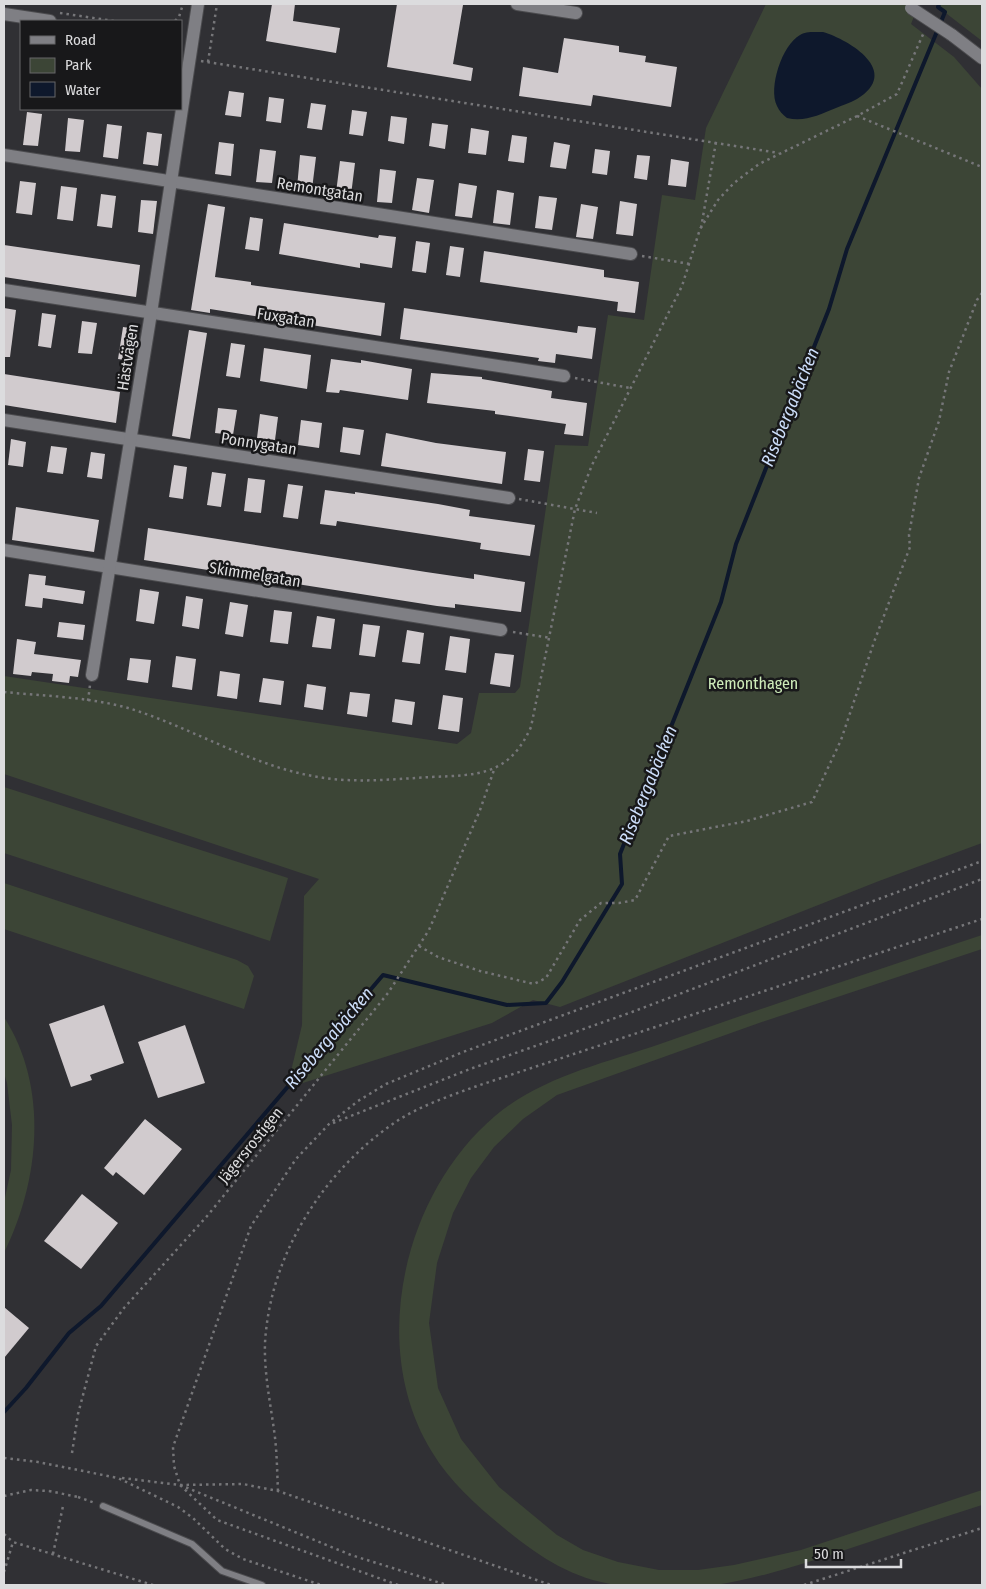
<svg xmlns="http://www.w3.org/2000/svg" width="986" height="1589" font-family="'Fira Sans Condensed',sans-serif">
<style>
.green{fill:#3c4536}
.water{fill:#0e182c}
.lines{fill:none;stroke-linecap:round;stroke-linejoin:round}
.stream{stroke:#0e182c;stroke-width:4}
.building{fill:#d1cbce}
.service-casing{stroke:#4b4b4e;stroke-width:8}
.minor-casing{stroke:#4b4b4e;stroke-width:14}
.tertiary-casing{stroke:#4b4b4e;stroke-width:14}
.path{stroke:#767679;stroke-width:2.5;stroke-dasharray:2.5 4;stroke-linecap:butt}
.service{stroke:#7f7f84;stroke-width:6}
.minor{stroke:#7f7f84;stroke-width:12}
.tertiary{stroke:#7f7f84;stroke-width:12}
.tertiary-bridge-casing{stroke:#4b4b4e;stroke-width:14;stroke-linecap:butt}
.path-bridge{stroke:#767679;stroke-width:2.5;stroke-dasharray:2.5 4;stroke-linecap:butt}
.tertiary-bridge{stroke:#7f7f84;stroke-width:12}
.labels{text-anchor:middle;stroke-width:5;stroke-linejoin:round;paint-order:stroke}
.street-label{font-size:16px;fill:#dcdcde;stroke:#18181a}
.park-label{font-size:16px;fill:#ceecba;stroke:#18181a}
.water-label{font-size:18px;font-style:italic;fill:#cddefa;stroke:#18181a}
</style>
<rect width="100%" height="100%" fill="#303034"/>
<g class="green">
<path d="M 766,4 L 919,4 L 911,24 L 954,57 L 982,89 L 982,843 L 879,881 L 560,1007 L 533,1000 L 492,1023 L 287,1088 L 302,1025 L 304,896 L 319,879 L 4,774 L 4,676 L 457,744 L 471,733 L 479,693 L 515,693 L 520,687 L 555,445 L 588,446 L 608,315 L 644,320 L 662,195 L 695,200 L 706,128 Z"/>
<path d="M 939,4 L 982,4 L 982,41 L 938,7 Z"/>
<path d="M 4,787 L 288,878 L 270,941 L 4,853 Z"/>
<path d="M 4,883 L 237,960 L 248,966 L 254,976 L 244,1009 L 4,929 Z"/>
<path d="M 982,935 L 982,949 L 759,1023 L 557,1095 L 523,1119 L 494,1147 L 471,1178 L 453,1213 L 437,1263 L 429,1323 L 438,1388 L 461,1439 L 499,1487 L 557,1535 L 583,1550 L 618,1562 L 659,1570 L 698,1570 L 734,1565 L 801,1550 L 982,1490 L 982,1505 C 934,1520 887,1536 839,1552 C 799,1565 757,1579 715,1585 C 695,1587 674,1585 654,1585 C 642,1585 629,1586 617,1585 C 572,1579 538,1556 504,1528 C 477,1506 450,1482 432,1452 C 367,1347 404,1193 495,1116 C 541,1077 605,1063 660,1044 C 767,1006 875,971 982,935 Z"/>
<path d="M 4,1017 C 49,1087 40,1181 4,1253 L 4,1202 L 11,1170 L 12,1125 L 7,1083 L 4,1073 Z"/>
</g>
<path class="water" d="M 823,32 C 850,40 902,72 857,99 C 850,103 842,105 836,108 C 819,115 805,122 787,118 C 783,115 779,111 777,106 C 768,88 782,45 800,35 C 805,31 816,32 823,32 Z"/>
<g class="lines">
<path class="stream" d="M 4,1412 L 26,1388 L 69,1333 L 101,1306 L 383,975 L 507,1005 L 546,1003 L 562,982 L 622,884 L 620,854 L 721,602 L 736,544 L 829,309 L 847,249 L 945,12 L 938,7 L 939,4"/>
</g>
<g class="building">
<path d="M 272,4 L 295,4 L 293,21 L 340,28 L 336,53 L 266,41 Z"/>
<path d="M 397,4 L 463,5 L 453,64 L 473,68 L 471,81 L 387,67 Z"/>
<path d="M 564,38 L 619,46 L 619,52 L 646,56 L 645,62 L 677,67 L 671,107 L 593,95 L 591,106 L 519,96 L 523,67 L 558,73 Z"/>
<path d="M 229,91 L 244,93 L 241,117 L 225,115 Z"/>
<path d="M 269,97 L 284,99 L 281,123 L 266,121 Z"/>
<path d="M 311,103 L 326,105 L 322,130 L 307,128 Z"/>
<path d="M 352,110 L 367,112 L 363,136 L 349,134 Z"/>
<path d="M 27,112 L 42,114 L 38,146 L 23,145 Z"/>
<path d="M 391,116 L 407,118 L 404,144 L 388,141 Z"/>
<path d="M 68,118 L 84,120 L 80,152 L 65,151 Z"/>
<path d="M 432,123 L 448,125 L 445,149 L 429,146 Z"/>
<path d="M 107,124 L 122,126 L 118,159 L 103,157 Z"/>
<path d="M 471,128 L 489,131 L 486,155 L 468,153 Z"/>
<path d="M 147,132 L 162,134 L 158,166 L 143,164 Z"/>
<path d="M 512,135 L 527,137 L 524,163 L 508,161 Z"/>
<path d="M 219,142 L 234,144 L 231,176 L 215,174 Z"/>
<path d="M 554,142 L 570,145 L 566,169 L 550,167 Z"/>
<path d="M 260,149 L 276,151 L 272,183 L 256,182 Z"/>
<path d="M 595,149 L 610,151 L 607,175 L 592,173 Z"/>
<path d="M 300,155 L 316,157 L 312,189 L 297,188 Z"/>
<path d="M 637,155 L 650,156 L 647,180 L 634,178 Z"/>
<path d="M 671,159 L 689,162 L 686,187 L 668,185 Z"/>
<path d="M 340,161 L 355,163 L 351,195 L 336,193 Z"/>
<path d="M 380,169 L 396,171 L 392,203 L 377,202 Z"/>
<path d="M 417,178 L 434,180 L 429,213 L 412,210 Z"/>
<path d="M 20,181 L 36,183 L 32,215 L 16,213 Z"/>
<path d="M 459,183 L 477,186 L 472,218 L 455,216 Z"/>
<path d="M 61,186 L 77,188 L 73,221 L 57,219 Z"/>
<path d="M 497,190 L 514,193 L 510,225 L 493,223 Z"/>
<path d="M 101,194 L 116,196 L 112,228 L 97,226 Z"/>
<path d="M 539,196 L 557,198 L 552,230 L 535,228 Z"/>
<path d="M 141,200 L 157,201 L 153,234 L 138,232 Z"/>
<path d="M 620,201 L 637,204 L 633,236 L 616,234 Z"/>
<path d="M 208,204 L 225,207 L 215,277 L 251,282 L 251,285 L 385,303 L 381,336 L 210,309 L 210,313 L 191,310 Z"/>
<path d="M 581,204 L 598,207 L 593,239 L 576,237 Z"/>
<path d="M 250,217 L 263,219 L 259,251 L 245,249 Z"/>
<path d="M 284,223 L 378,238 L 379,235 L 396,237 L 392,268 L 360,263 L 360,268 L 279,254 Z"/>
<path d="M 416,241 L 430,243 L 426,273 L 412,271 Z"/>
<path d="M 4,245 L 140,265 L 136,297 L 4,277 Z"/>
<path d="M 450,246 L 464,248 L 460,277 L 446,275 Z"/>
<path d="M 484,251 L 604,270 L 604,277 L 639,282 L 635,313 L 617,311 L 618,302 L 480,282 Z"/>
<path d="M 4,308 L 16,310 L 10,357 L 4,357 Z"/>
<path d="M 404,308 L 577,333 L 578,326 L 596,328 L 592,359 L 556,354 L 555,363 L 538,361 L 539,358 L 400,339 Z"/>
<path d="M 42,313 L 56,315 L 51,348 L 38,346 Z"/>
<path d="M 82,321 L 97,323 L 92,354 L 78,353 Z"/>
<path d="M 123,327 L 137,329 L 132,361 L 118,359 Z"/>
<path d="M 189,330 L 207,333 L 190,439 L 172,436 Z"/>
<path d="M 231,343 L 245,345 L 240,378 L 226,376 Z"/>
<path d="M 264,348 L 311,355 L 307,389 L 260,381 Z"/>
<path d="M 331,359 L 361,363 L 361,360 L 412,369 L 408,400 L 340,390 L 339,393 L 326,392 Z"/>
<path d="M 431,373 L 482,377 L 482,379 L 552,391 L 551,398 L 587,403 L 583,436 L 564,434 L 566,424 L 495,414 L 495,411 L 427,403 Z"/>
<path d="M 4,374 L 120,392 L 116,423 L 4,405 Z"/>
<path d="M 218,408 L 237,410 L 233,435 L 215,433 Z"/>
<path d="M 260,414 L 278,417 L 275,440 L 257,438 Z"/>
<path d="M 301,420 L 322,423 L 319,448 L 298,445 Z"/>
<path d="M 343,427 L 364,430 L 360,455 L 340,452 Z"/>
<path d="M 386,433 L 436,443 L 506,452 L 502,484 L 381,466 Z"/>
<path d="M 11,439 L 26,442 L 23,467 L 8,465 Z"/>
<path d="M 51,446 L 67,448 L 63,474 L 47,472 Z"/>
<path d="M 528,449 L 544,451 L 540,482 L 524,480 Z"/>
<path d="M 91,452 L 105,454 L 102,479 L 87,477 Z"/>
<path d="M 174,465 L 187,467 L 183,499 L 169,497 Z"/>
<path d="M 212,472 L 226,474 L 221,507 L 207,505 Z"/>
<path d="M 248,478 L 265,480 L 261,513 L 244,511 Z"/>
<path d="M 288,484 L 303,486 L 298,519 L 283,517 Z"/>
<path d="M 325,490 L 355,494 L 355,492 L 438,504 L 470,510 L 469,516 L 535,525 L 530,556 L 480,549 L 481,543 L 449,538 L 337,521 L 336,526 L 320,524 Z"/>
<path d="M 16,507 L 99,520 L 94,552 L 12,540 Z"/>
<path d="M 148,528 L 426,572 L 474,579 L 474,574 L 525,582 L 521,612 L 455,604 L 455,608 L 437,606 L 144,560 Z"/>
<path d="M 29,574 L 46,576 L 45,585 L 85,591 L 83,604 L 43,598 L 42,608 L 25,606 Z"/>
<path d="M 140,589 L 159,592 L 154,624 L 136,621 Z"/>
<path d="M 186,596 L 203,599 L 199,629 L 182,626 Z"/>
<path d="M 230,602 L 248,605 L 243,637 L 225,634 Z"/>
<path d="M 274,610 L 292,612 L 288,644 L 270,642 Z"/>
<path d="M 317,616 L 335,619 L 331,649 L 312,647 Z"/>
<path d="M 59,622 L 85,625 L 83,640 L 57,637 Z"/>
<path d="M 363,624 L 380,626 L 375,657 L 359,655 Z"/>
<path d="M 407,630 L 424,633 L 420,664 L 402,662 Z"/>
<path d="M 450,636 L 470,639 L 466,673 L 445,670 Z"/>
<path d="M 17,639 L 36,642 L 34,654 L 81,660 L 78,677 L 70,676 L 69,683 L 52,681 L 53,674 L 32,672 L 31,676 L 13,674 Z"/>
<path d="M 495,653 L 514,655 L 510,687 L 490,684 Z"/>
<path d="M 176,656 L 196,659 L 192,690 L 172,687 Z"/>
<path d="M 130,658 L 151,660 L 148,683 L 127,680 Z"/>
<path d="M 220,671 L 240,674 L 237,699 L 217,696 Z"/>
<path d="M 263,678 L 284,681 L 281,705 L 259,702 Z"/>
<path d="M 307,684 L 326,687 L 323,710 L 304,707 Z"/>
<path d="M 350,692 L 370,694 L 367,717 L 347,714 Z"/>
<path d="M 443,695 L 463,698 L 459,732 L 438,729 Z"/>
<path d="M 395,699 L 415,702 L 412,725 L 392,722 Z"/>
<path d="M 104,1005 L 124,1063 L 90,1075 L 92,1080 L 71,1087 L 49,1024 Z"/>
<path d="M 185,1025 L 205,1083 L 158,1098 L 138,1042 Z"/>
<path d="M 145,1119 L 182,1149 L 144,1195 L 116,1172 L 113,1176 L 104,1168 Z"/>
<path d="M 82,1194 L 118,1223 L 81,1269 L 44,1241 Z"/>
<path d="M 4,1307 L 29,1328 L 4,1358 Z"/>
</g>
<g class="lines">
<g class="service-casing">
<path id="service" d="M 103,1506 L 192,1544 L 222,1571 L 262,1585"/>
</g>
<g class="minor-casing">
<g id="minor">
<path d="M 517,4 L 576,13"/>
<path d="M 4,14 L 50,21"/>
<path d="M 4,155 L 631,254"/>
<path d="M 4,290 L 564,376"/>
<path d="M 4,420 L 509,498"/>
<path d="M 4,550 L 501,630"/>
<path d="M 92,675 L 151,313 L 198,4"/>
</g>
</g>
<g class="tertiary-casing">
<path id="tertiary" d="M 952,35 L 982,58"/>
</g>
<g class="path">
<path d="M 60,13 L 114,21"/>
<path d="M 175,21 L 179,17 L 183,4"/>
<path d="M 201,61 L 779,153"/>
<path d="M 208,62 L 217,4"/>
<path d="M 857,116 L 982,167"/>
<path d="M 701,228 L 716,142"/>
<path d="M 642,256 L 690,264"/>
<path d="M 575,378 L 630,388"/>
<path d="M 519,499 L 597,513"/>
<path d="M 513,632 L 551,638"/>
<path d="M 4,692 C 44,696 89,697 128,708 C 194,728 256,769 325,778 C 359,783 396,779 431,777 C 478,775 509,776 531,727 L 575,509 L 592,465 L 682,286 L 700,229 L 718,200 L 734,183 L 759,164 L 857,116 L 897,94 L 924,32"/>
<path d="M 88,701 L 90,685"/>
<path d="M 419,946 L 438,957 L 480,971 L 534,984 L 546,978 L 580,920 L 601,903 L 619,903 L 635,900 L 669,836 L 747,821 L 812,802 L 841,740 L 874,642 L 910,547 L 909,535 L 919,478 L 939,421 L 949,372 L 977,300 L 982,293"/>
<path d="M 333,1123 L 470,1069 L 632,1012 L 982,879"/>
<path d="M 72,1453 L 78,1414 L 96,1346 L 124,1308 L 208,1215 L 388,993 L 429,930 L 480,810 L 494,770"/>
<path d="M 4,1458 L 38,1462 L 118,1478 L 178,1507 L 193,1518 L 225,1549 L 243,1559 L 321,1585"/>
<path d="M 122,1478 L 180,1485 L 351,1555 L 447,1585"/>
<path d="M 180,1485 L 243,1484 L 278,1491 L 551,1585"/>
<path d="M 278,1491 C 277,1471 277,1450 274,1430 C 270,1401 264,1372 265,1343 C 270,1254 324,1170 397,1121 C 422,1105 452,1095 480,1085 L 982,919"/>
<path d="M 4,1496 L 31,1490 L 49,1491"/>
<path d="M 78,1497 L 95,1503"/>
<path d="M 4,1534 L 13,1542"/>
<path d="M 53,1554 L 63,1506"/>
<path d="M 4,1572 L 13,1542 L 153,1585"/>
<path d="M 398,1585 L 217,1520 L 180,1485 L 174,1466 L 173,1447 L 251,1226 L 296,1159 L 329,1124 L 358,1101 L 386,1084 L 463,1052 L 982,861"/>
<path d="M 804,1585 L 982,1528"/>
</g>
<use href="#service" class="service"/>
<use href="#minor" class="minor"/>
<use href="#tertiary" class="tertiary"/>
<g class="tertiary-bridge-casing">
<path id="tertiary-bridge" d="M 911,8 L 952,35"/>
</g>
<path class="path-bridge" d="M 49,1491 L 78,1497"/>
<use href="#tertiary-bridge" class="tertiary-bridge"/>
</g>
<g class="labels">
<g class="street-label">
<text transform="translate(320 189) rotate(9)" y="6">Remontgatan</text>
<text transform="translate(286 317) rotate(9)" y="6">Fuxgatan</text>
<text transform="translate(127 357) rotate(-81)" y="6">Hästvägen</text>
<text transform="translate(259 443) rotate(9)" y="6">Ponnygatan</text>
<text transform="translate(255 574) rotate(9)" y="6">Skimmelgatan</text>
<text transform="translate(250 1145) rotate(-51)" y="6">Jägersrostigen</text>
</g>
<g class="park-label">
<text x="753" y="689">Remonthagen</text>
</g>
<g class="water-label">
<text transform="translate(790 407) rotate(-68)" y="6">Risebergabäcken</text>
<text transform="translate(648 785) rotate(-68)" y="6">Risebergabäcken</text>
<text transform="translate(329 1038) rotate(-50)" y="6">Risebergabäcken</text>
</g>
</g>
<rect width="986" height="1589" fill="none" stroke="#dcdcde" stroke-width="10"/>
<rect x="20" y="20" width="162" height="90" fill="#18181a" stroke="#666668"/>
<rect x="30" y="36" width="25" height="8" fill="#7f7f84" stroke="#666668"/>
<text x="65" y="45" font-size="15" fill="#dcdcde">Road</text>
<rect x="30" y="58" width="25" height="15" fill="#3c4536" stroke="#666668"/>
<text x="65" y="70" font-size="15" fill="#dcdcde">Park</text>
<rect x="30" y="82" width="25" height="15" fill="#0e182c" stroke="#666668"/>
<text x="65" y="95" font-size="15" fill="#dcdcde">Water</text>
<path d="M806 1559v8h95v-8" fill="none" stroke="#dcdcde" stroke-width="2.5"/>
<text x="814" y="1559" font-size="15" fill="#dcdcde" stroke="#18181a" stroke-width="4" paint-order="stroke">50 m</text>
</svg>
